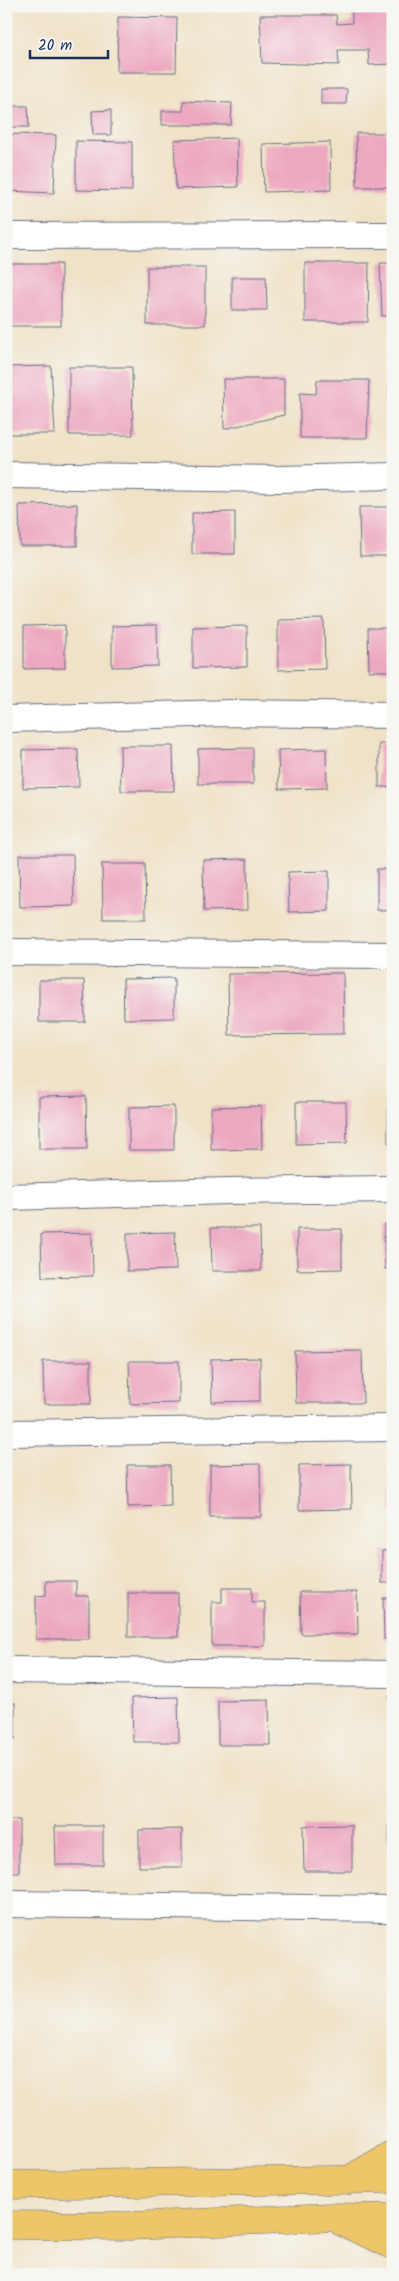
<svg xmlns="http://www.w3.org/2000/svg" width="399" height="2281" font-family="Kalam,sans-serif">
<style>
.building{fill:#eda8c1}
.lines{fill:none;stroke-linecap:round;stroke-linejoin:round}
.minor-casing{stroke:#666e83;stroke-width:28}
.major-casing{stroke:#666e83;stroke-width:29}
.minor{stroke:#fff;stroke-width:26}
.major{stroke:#ecc669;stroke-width:28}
</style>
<rect width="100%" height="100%" fill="#f6f6f2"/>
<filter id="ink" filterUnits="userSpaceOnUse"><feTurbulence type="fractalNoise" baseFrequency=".02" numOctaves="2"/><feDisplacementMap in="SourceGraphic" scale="10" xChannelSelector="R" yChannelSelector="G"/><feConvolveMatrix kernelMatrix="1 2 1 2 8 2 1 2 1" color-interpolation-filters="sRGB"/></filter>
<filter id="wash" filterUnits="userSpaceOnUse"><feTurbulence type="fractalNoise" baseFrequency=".0096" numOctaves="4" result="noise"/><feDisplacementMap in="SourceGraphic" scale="20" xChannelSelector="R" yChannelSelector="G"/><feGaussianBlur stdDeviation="1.12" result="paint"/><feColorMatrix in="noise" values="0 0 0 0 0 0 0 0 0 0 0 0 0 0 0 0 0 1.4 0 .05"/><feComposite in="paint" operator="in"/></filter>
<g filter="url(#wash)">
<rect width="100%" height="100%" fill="#f0e2c7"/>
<g id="blocks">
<g class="building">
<path d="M 352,11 L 393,12 L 393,64 L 369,65 L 368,50 L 338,50 L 339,65 L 262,63 L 260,15 L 336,15 L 337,24 L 352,23 Z"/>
<path d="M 118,17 L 177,18 L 176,72 L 117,72 Z"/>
<path d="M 321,89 L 347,89 L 346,104 L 321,104 Z"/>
<path d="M 183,101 L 232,103 L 231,125 L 162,125 L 162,111 L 183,111 Z"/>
<path d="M 6,106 L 28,106 L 29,127 L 6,127 Z"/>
<path d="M 111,110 L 111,135 L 93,135 L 92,111 Z"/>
<path d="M 356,133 L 393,133 L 393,187 L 357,187 Z"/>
<path d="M 6,134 L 56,135 L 54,193 L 6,191 Z"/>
<path d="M 237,138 L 238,187 L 176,189 L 174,140 Z"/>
<path d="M 76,141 L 132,142 L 132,191 L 76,190 Z"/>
<path d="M 330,142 L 331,190 L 264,192 L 263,144 Z"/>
<path d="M 305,263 L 369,263 L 368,322 L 305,322 Z"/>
<path d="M 380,263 L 393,263 L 393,315 L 382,316 Z"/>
<rect x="6" y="264" width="55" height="62"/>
<rect x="147" y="267" width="58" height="58"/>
<path d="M 232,277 L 266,277 L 267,310 L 232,310 Z"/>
<path d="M 389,362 L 393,362 L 393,438 L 388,438 Z"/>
<path d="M 51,366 L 55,434 L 6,434 L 6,367 Z"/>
<path d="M 69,367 L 132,367 L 133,435 L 69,435 Z"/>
<path d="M 223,379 L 284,379 L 284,415 L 224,429 Z"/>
<path d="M 317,380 L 369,380 L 367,438 L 300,438 L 300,393 L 316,394 Z"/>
<path d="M 77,504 L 77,546 L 20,546 L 19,505 Z"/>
<path d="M 359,507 L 393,507 L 393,556 L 360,556 Z"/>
<path d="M 235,512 L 235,554 L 192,554 L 192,513 Z"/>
<path d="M 324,619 L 325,669 L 278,670 L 278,620 Z"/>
<path d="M 65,625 L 65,668 L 24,669 L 24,626 Z"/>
<path d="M 157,625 L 158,666 L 112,667 L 112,626 Z"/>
<path d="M 247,626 L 247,667 L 193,668 L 193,627 Z"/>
<path d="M 368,628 L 393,628 L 393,671 L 369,671 Z"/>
<rect x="379" y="744" width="14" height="43"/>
<path d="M 120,746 L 173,746 L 174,791 L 121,791 Z"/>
<path d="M 253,748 L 253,784 L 198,784 L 198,749 Z"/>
<path d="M 78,749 L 79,787 L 23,788 L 23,750 Z"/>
<path d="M 326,749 L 327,788 L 279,789 L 278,750 Z"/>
<path d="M 19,855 L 73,855 L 74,906 L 20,907 Z"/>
<path d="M 247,859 L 248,910 L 204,911 L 203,860 Z"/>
<path d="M 102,864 L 145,864 L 146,919 L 103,919 Z"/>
<rect x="377" y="869" width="16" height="41"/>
<path d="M 329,871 L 329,911 L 289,912 L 288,872 Z"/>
<path d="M 343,973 L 344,1034 L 229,1035 L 228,974 Z"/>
<path d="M 174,978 L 174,1018 L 124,1019 L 123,979 Z"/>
<path d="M 39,980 L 84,980 L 85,1022 L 39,1022 Z"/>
<path d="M 86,1096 L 87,1149 L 39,1149 L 39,1097 Z"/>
<rect x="388" y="1097" width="5" height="46"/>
<path d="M 296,1102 L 346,1102 L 347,1143 L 296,1144 Z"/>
<path d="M 174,1106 L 174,1150 L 129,1150 L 129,1107 Z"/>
<path d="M 261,1106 L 262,1149 L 211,1150 L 211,1107 Z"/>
<path d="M 384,1224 L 393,1224 L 393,1269 L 385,1269 Z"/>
<path d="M 211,1228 L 260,1228 L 261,1271 L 212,1271 Z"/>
<path d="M 297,1229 L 342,1229 L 342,1269 L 297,1270 Z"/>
<path d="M 175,1232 L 176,1270 L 127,1271 L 127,1233 Z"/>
<path d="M 92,1233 L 93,1276 L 42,1277 L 41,1234 Z"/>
<path d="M 362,1350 L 363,1403 L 296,1403 L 295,1351 Z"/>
<path d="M 260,1358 L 260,1401 L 212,1402 L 211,1359 Z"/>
<path d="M 390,1358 L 393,1358 L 393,1401 L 391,1402 Z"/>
<path d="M 43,1361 L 91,1361 L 91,1404 L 44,1404 Z"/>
<path d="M 129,1361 L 179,1361 L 179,1403 L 130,1404 Z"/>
<path d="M 260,1464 L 261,1517 L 210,1517 L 210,1465 Z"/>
<path d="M 351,1464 L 352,1509 L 299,1510 L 299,1465 Z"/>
<path d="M 127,1465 L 170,1465 L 171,1506 L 128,1507 Z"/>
<path d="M 390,1467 L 393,1467 L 393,1513 L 391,1513 Z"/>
<rect x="382" y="1551" width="11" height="32"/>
<path d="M 46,1581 L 76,1581 L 76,1596 L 89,1596 L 89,1639 L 36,1639 L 36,1596 L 46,1595 Z"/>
<path d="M 222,1588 L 252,1588 L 252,1602 L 265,1602 L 265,1646 L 212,1646 L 212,1602 L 222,1602 Z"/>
<path d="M 300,1592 L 357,1592 L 358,1634 L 301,1634 Z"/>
<rect x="128" y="1593" width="50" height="44"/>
<rect x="6" y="1597" width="3" height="44"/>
<path d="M 383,1598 L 393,1598 L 393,1639 L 384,1639 Z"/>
<rect x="389" y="1696" width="4" height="43"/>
<path d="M 178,1697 L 179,1742 L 133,1742 L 132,1698 Z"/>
<path d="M 269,1700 L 270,1745 L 218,1745 L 218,1701 Z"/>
<rect x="6" y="1703" width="9" height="36"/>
<rect x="6" y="1820" width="13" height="52"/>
<path d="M 352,1825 L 352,1871 L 304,1871 L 303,1826 Z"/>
<path d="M 55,1826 L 103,1826 L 103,1865 L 56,1865 Z"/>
<path d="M 389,1826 L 393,1826 L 393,1867 L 389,1868 Z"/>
<path d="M 182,1829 L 182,1867 L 139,1867 L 139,1830 Z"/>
</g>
</g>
</g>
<g filter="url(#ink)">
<use href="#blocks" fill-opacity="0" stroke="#666e83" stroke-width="1"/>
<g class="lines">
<g class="minor-casing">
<g id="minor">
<path d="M 6,236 L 393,235"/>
<path d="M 6,475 L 279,479 L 393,476"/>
<path d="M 6,719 L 231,713 L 393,715"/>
<path d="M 6,952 L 393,955"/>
<path d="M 6,1197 L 230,1191 L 393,1189"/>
<path d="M 6,1433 L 393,1428"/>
<path d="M 6,1670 L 393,1674"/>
<path d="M 6,1904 L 393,1909"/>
</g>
</g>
<g class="major-casing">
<g id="major">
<path d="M 349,2180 L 393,2154"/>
<path d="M 6,2185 L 393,2179"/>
<path d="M 342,2222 L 393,2245"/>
<path d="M 6,2225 L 130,2226 L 331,2217 L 393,2218"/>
</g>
</g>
<use href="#minor" class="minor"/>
<use href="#major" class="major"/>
</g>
</g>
<rect width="399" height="2281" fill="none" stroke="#f6f6f2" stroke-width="25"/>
<path d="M30 50v8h78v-8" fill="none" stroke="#1b2f5e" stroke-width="2.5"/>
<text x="38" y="50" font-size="15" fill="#1b2f5e" stroke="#f6f6f2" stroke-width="4" paint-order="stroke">20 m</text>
</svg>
